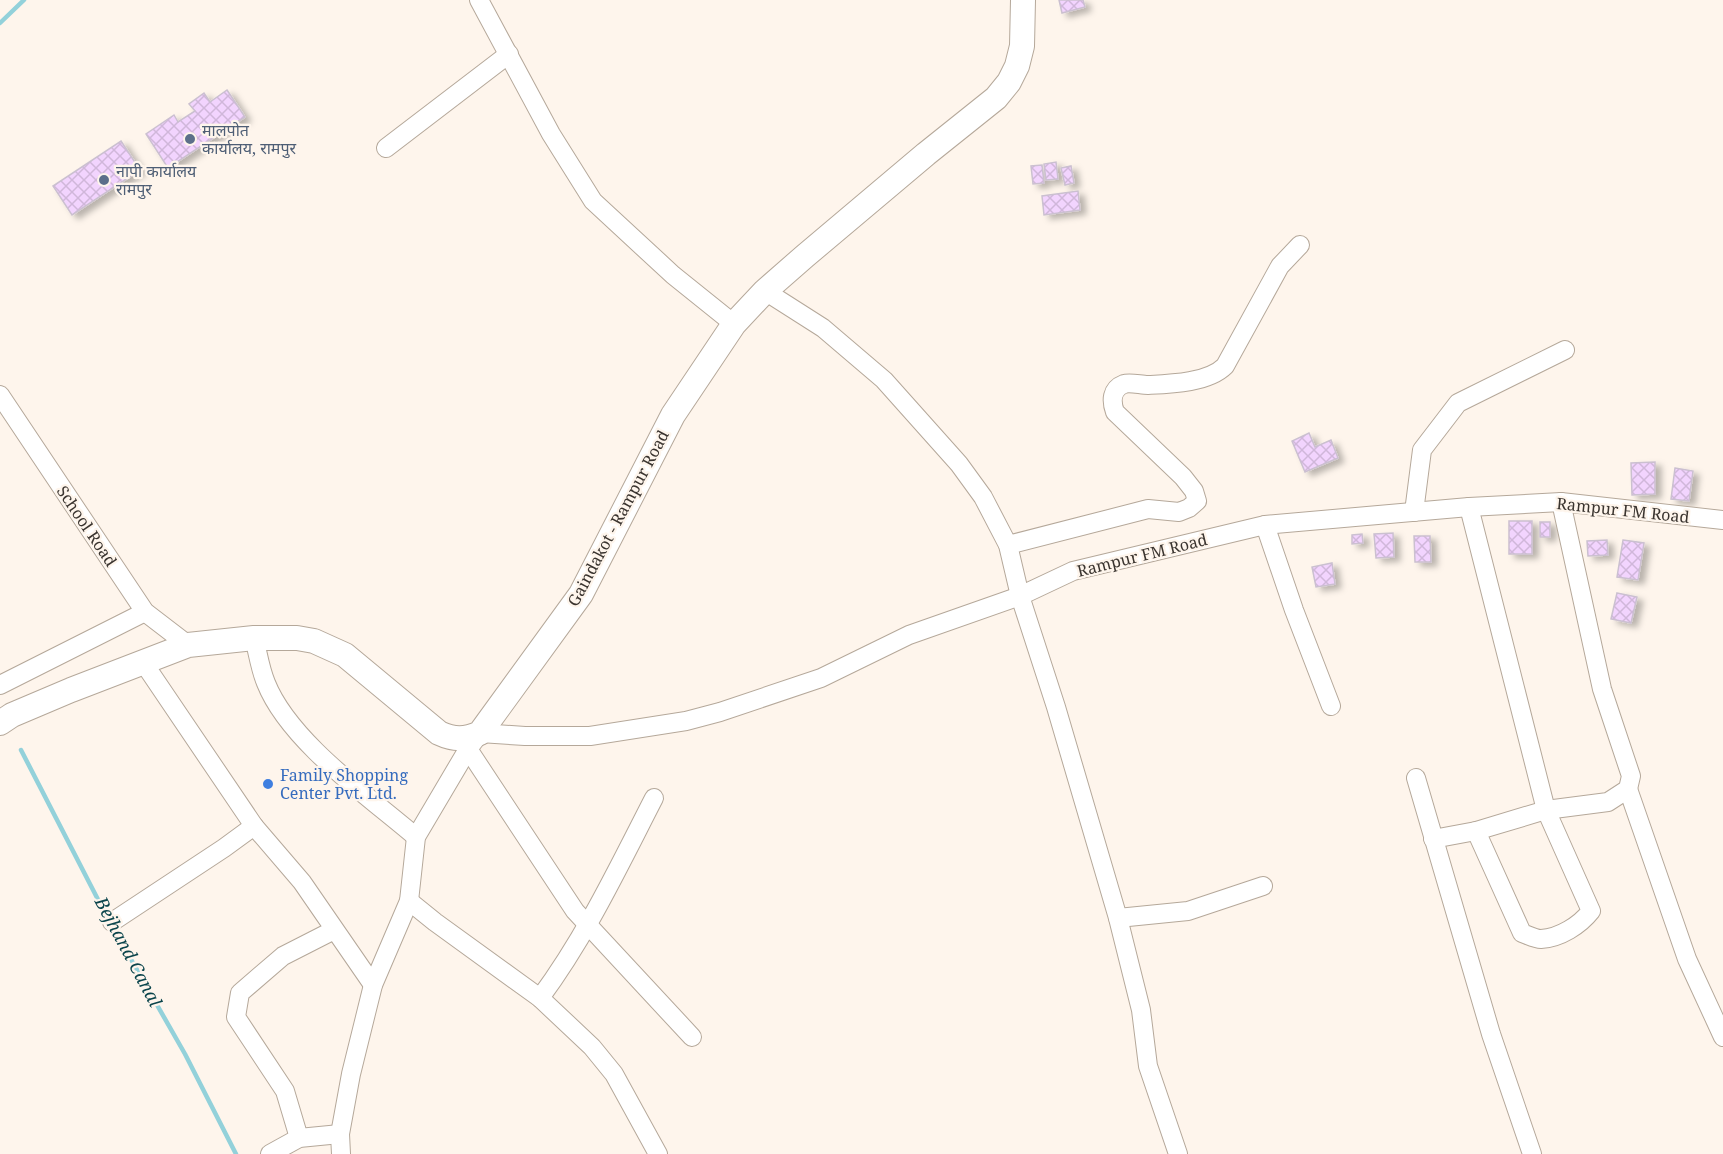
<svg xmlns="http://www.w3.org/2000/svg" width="1723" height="1154" font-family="'Noto Serif','Noto Sans Devanagari',serif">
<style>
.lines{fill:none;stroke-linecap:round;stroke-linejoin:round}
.stream{stroke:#93d1da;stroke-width:4.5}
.building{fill:url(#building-cross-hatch);stroke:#cbc0d0;stroke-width:1.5;filter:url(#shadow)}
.minor-casing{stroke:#b5a89a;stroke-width:20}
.major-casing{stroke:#b5a89a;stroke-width:26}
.minor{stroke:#fff;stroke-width:18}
.major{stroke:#fff;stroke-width:24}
.service-dot{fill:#5c6f8a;stroke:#fef5ec;stroke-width:2}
.shop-dot{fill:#3f7fe0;stroke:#fef5ec;stroke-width:2}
.labels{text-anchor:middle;stroke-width:4.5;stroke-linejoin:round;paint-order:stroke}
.service-label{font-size:16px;fill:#4e5e75;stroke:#fef5ec;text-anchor:start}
.street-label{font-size:16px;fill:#3a342f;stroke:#fef5ec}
.shop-label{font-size:16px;fill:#366cbe;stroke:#fef5ec;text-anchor:start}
.water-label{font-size:18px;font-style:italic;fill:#0a444b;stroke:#fef5ec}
</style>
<defs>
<pattern id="building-cross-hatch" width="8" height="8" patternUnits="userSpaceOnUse" patternTransform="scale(1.5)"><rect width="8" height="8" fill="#f2d4fe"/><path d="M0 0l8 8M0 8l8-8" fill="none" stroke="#d0b7da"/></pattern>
<filter id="shadow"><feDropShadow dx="6" dy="4" stdDeviation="3" flood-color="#0004"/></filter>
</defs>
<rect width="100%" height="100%" fill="#fef5ec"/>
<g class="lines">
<g class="stream">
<path d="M 0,23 L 24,0"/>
<path d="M 21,750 L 108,919"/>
<path d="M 112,926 L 185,1054 L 236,1154"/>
</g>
</g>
<g class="building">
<path d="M 1059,0 L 1083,0 L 1085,7 L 1062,13 Z"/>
<path d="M 227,90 L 245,117 L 168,168 L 146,134 L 174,115 L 178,122 L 195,111 L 189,104 L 204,93 L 210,102 Z"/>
<path d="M 121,141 L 140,170 L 72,215 L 53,186 Z"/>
<path d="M 1056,162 L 1058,179 L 1046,180 L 1044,164 Z"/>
<path d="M 1042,165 L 1044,183 L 1033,184 L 1031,166 Z"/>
<path d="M 1071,166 L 1074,183 L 1065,185 L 1061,168 Z"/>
<path d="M 1078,191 L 1080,210 L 1044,215 L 1042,196 Z"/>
<path d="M 1309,433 L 1315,447 L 1331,440 L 1338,458 L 1305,472 L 1292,441 Z"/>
<path d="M 1655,462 L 1655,494 L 1632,495 L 1631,463 Z"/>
<path d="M 1675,468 L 1693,471 L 1689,501 L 1671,499 Z"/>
<rect x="1509" y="521" width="23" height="33"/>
<rect x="1540" y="522" width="10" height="15"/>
<path d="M 1393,533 L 1394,557 L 1376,558 L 1374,534 Z"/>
<path d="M 1362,534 L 1363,543 L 1352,544 L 1352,535 Z"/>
<path d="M 1414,536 L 1430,536 L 1431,562 L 1415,562 Z"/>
<path d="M 1607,540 L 1608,555 L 1588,556 L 1587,541 Z"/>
<path d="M 1623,540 L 1644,543 L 1638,580 L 1617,577 Z"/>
<path d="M 1332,563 L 1335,584 L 1316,587 L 1312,567 Z"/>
<path d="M 1617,593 L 1637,597 L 1631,623 L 1611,619 Z"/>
</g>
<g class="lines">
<g class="minor-casing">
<g id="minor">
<path d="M 479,0 L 551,134 L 593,201 L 673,275 L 734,324"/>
<path d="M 386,148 L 509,54"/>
<path d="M 765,291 L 823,328 L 884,380 L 959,464 L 983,497 L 1008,545 L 1020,596 L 1056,707 L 1118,918 L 1141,1010 L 1148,1066 L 1178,1154"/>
<path d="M 0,395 L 145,612 L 188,645"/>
<path d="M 1469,507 L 1546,810 L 1591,911 C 1580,925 1560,938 1541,939 C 1535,939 1528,935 1522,933 L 1476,831"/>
<path d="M 1414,512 L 1422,450 L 1458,403 L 1565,350"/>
<path d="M 1265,525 L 1294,610 L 1331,706"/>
<path d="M 1008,545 L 1148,509 L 1179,512 L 1189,508 L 1197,501 L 1194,491 L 1183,477 L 1115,412 C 1111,401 1111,389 1124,384 C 1130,382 1141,385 1148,385 C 1170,384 1208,383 1225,366 L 1280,266 L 1300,245"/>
<path d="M 254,638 C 258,653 260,669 266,683 C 289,741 368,796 416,837"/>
<path d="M 143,662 L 254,826 L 302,882 L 373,985"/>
<path d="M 0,685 L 145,612"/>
<path d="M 468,749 L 575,911 L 692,1037"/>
<path d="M 1416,778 L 1491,1034 L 1532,1154"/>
<path d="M 1628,789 L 1687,959 L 1723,1037"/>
<path d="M 1433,839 L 1476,831 L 1546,810 L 1608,802 L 1628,789 L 1631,776 L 1602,689 L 1561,502"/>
<path d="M 409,901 L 435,922 L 540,998 L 592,1047 L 614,1074 L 658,1154"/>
<path d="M 1118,918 L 1188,911 L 1263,886"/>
<path d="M 112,922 L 224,848 L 254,826"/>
<path d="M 540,998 C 586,936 619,866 654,798"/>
<path d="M 299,1138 L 285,1091 L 236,1017 L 240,993 L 283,956 L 334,930"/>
<path d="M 270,1154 L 299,1138 L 340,1134"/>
<path d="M 341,1154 L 340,1134 L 351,1074 L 373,985 L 409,901 L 416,837 L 468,749 L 480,733 L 525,736 L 590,736 L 686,721 L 720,712 L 821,678 L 909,635 L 1020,596 L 1073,571 L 1265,525 L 1469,507 L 1561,502 L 1723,520"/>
</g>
</g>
<g class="major-casing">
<path id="major" d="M 0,723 L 12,715 L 71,690 L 188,645 L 254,638 L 297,638 L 314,641 L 345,655 L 439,733 C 454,740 465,740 480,733 L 581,594 L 673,415 L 734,324 L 765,291 L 805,256 L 926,154 L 996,98 L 1009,82 L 1017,66 L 1022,46 L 1023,0"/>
</g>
<use href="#minor" class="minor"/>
<use href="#major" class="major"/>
</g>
<g class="service-dot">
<circle cx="190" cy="139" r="6"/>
<circle cx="104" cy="180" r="6"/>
</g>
<circle class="shop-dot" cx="268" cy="784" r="6"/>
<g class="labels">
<g class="service-label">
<text x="202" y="136">मालपोत<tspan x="202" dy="18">कार्यालय, रामपुर</tspan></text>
<text x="116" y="177">नापी कार्यालय<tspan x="116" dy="18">रामपुर</tspan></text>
</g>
<g class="street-label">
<text transform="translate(1623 510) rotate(6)" y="6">Rampur FM Road</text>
<text transform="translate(618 518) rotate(-62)" y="6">Gaindakot - Rampur Road</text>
<text transform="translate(87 526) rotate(56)" y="6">School Road</text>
<text transform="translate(1142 555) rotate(-14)" y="6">Rampur FM Road</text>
</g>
<g class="shop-label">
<text x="280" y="781">Family Shopping<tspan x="280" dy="18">Center Pvt. Ltd.</tspan></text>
</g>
<g class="water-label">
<text transform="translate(128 952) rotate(62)" y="6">Bejhand Canal</text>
</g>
</g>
</svg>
